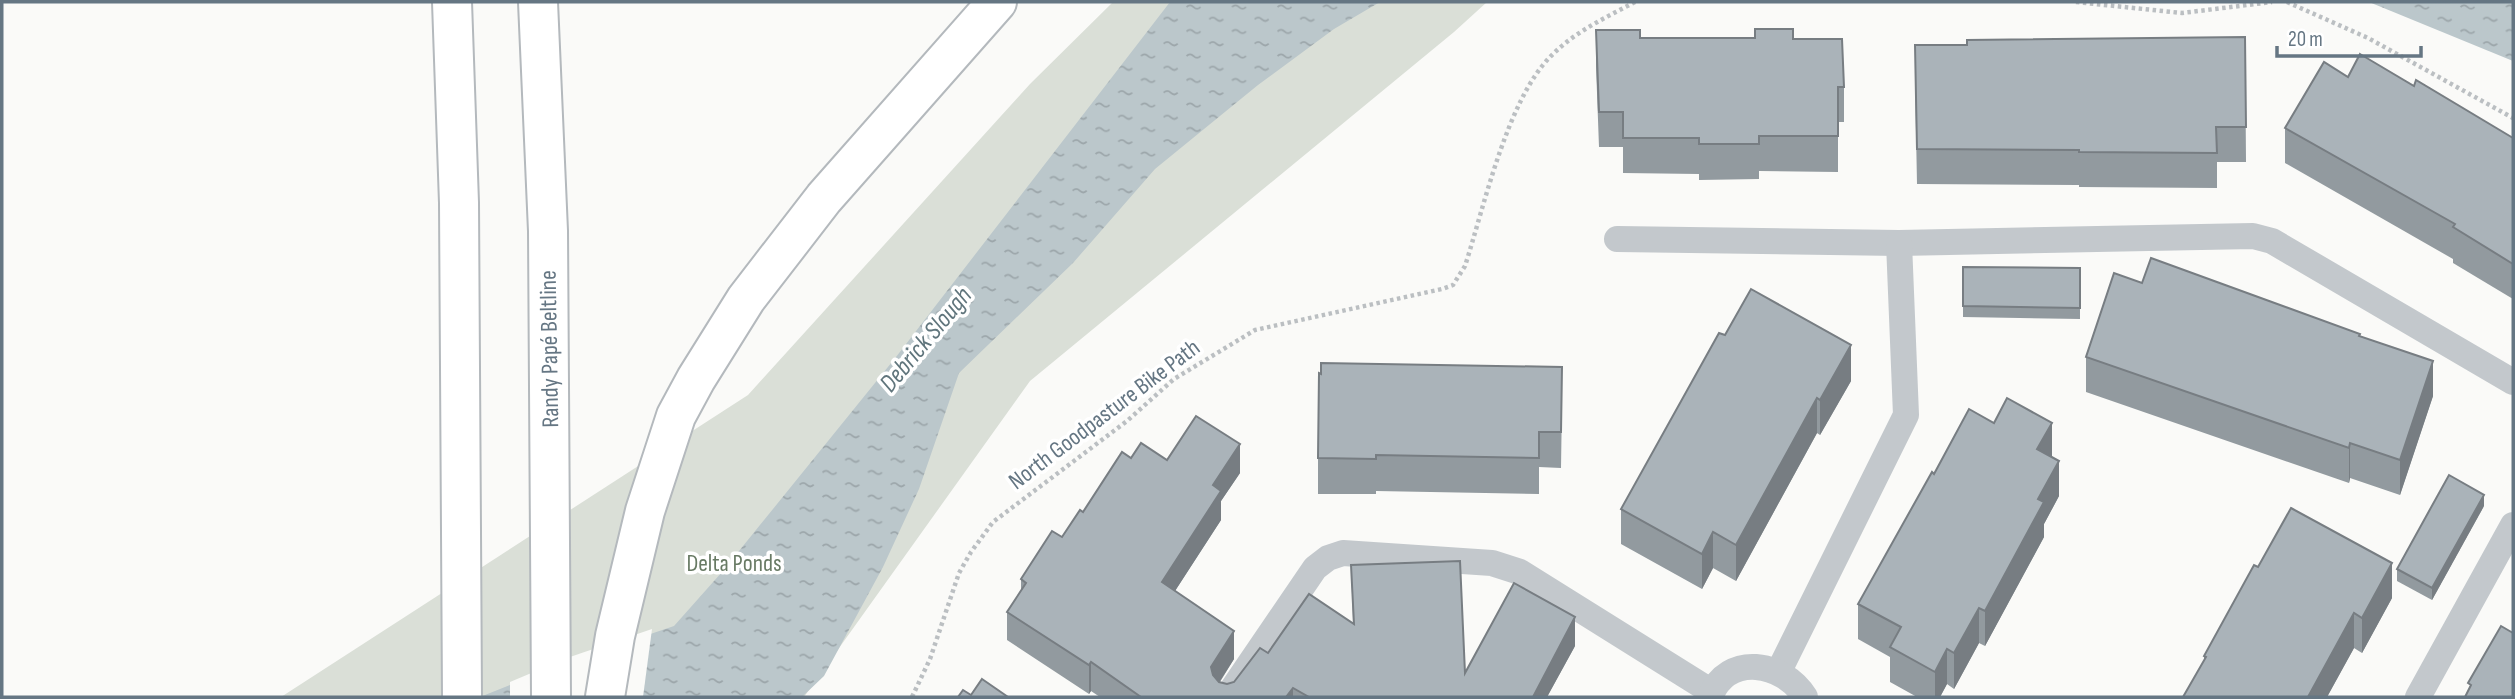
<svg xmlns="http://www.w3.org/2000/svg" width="2515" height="699" font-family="'Sofia Sans Condensed',sans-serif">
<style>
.park{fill:#dadfd7}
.water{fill:url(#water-ripples)}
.pier{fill:#fafaf8}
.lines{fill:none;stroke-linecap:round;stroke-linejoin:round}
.motorway-casing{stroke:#b4b9bd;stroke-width:42}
.path{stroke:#bbbfc2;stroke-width:4.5;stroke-dasharray:3.5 3.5;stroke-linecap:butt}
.service{stroke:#c3c8cc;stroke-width:26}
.motorway{stroke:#fff;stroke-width:38}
.wall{fill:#929a9f}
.shaded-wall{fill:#777d82}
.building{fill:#aab3b9;stroke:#777d82;stroke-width:2}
.labels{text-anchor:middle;stroke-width:7;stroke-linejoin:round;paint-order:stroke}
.street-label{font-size:24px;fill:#657683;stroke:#fff}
.park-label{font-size:24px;fill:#687a64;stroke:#fff}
.water-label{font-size:26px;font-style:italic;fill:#60757c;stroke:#fff}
</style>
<defs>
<pattern id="water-ripples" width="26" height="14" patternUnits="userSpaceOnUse" patternTransform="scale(1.75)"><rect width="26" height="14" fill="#bbc7cb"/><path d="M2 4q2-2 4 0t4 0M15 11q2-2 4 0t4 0" fill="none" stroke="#9ca6aa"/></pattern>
</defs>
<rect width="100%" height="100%" fill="#fafaf8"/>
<path class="park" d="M 1113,2 L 1487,2 L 1454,32 L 1030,381 L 804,697 L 281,697 L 748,395 L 1030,84 Z"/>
<g class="water">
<path d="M 1170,2 L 1380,2 L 1334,29 L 1258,85 L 1155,169 L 1073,263 L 959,373 L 919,489 L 883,567 L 824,676 L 802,697 L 480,697 L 568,662 L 674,626 L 722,572 L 896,357 Z"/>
<path d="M 2369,2 L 2513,2 L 2513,61 Z"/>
</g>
<path class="pier" d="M 652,629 L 643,697 L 510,697 L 510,682 L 567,658 Z"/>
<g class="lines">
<g class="motorway-casing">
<g id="motorway">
<path d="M 452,2 L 459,203 L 462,697"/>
<path d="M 538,2 L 548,231 L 551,697"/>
<path d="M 605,697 L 615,636 L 645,511 L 676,416 L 696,379 L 746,299 L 824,198 L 997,2"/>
</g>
</g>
<g class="path">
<path d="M 2076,2 L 2182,13 L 2272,2"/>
<path d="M 2287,2 L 2368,38 L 2513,118"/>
<path d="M 912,697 L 930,659 L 959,573 L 971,552 L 993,522 L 1127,421 L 1174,379 L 1255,330 L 1442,289 L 1453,285 L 1465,266 C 1484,207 1507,101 1550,57 C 1574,32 1605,18 1635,2"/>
</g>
<g class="service">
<path d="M 1617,239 L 1899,243 L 2253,236 L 2272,241 L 2513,382"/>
<path d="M 1779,671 L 1906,415 L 1899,243"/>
<path d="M 1227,697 L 1315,568 L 1328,558 L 1343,553 L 1492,563 L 1520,572 L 1712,692"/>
<path d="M 1710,697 C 1728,652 1783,662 1805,697"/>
<path d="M 2418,697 L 2513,525"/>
</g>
<use href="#motorway" class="motorway"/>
</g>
<g class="wall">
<path d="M 1596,30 L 1640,38 L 1844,87 L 1844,122 L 1838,122 L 1838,172 L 1759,171 L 1759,179 L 1699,180 L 1699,174 L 1623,173 L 1623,147 L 1599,147 L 1596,66 Z"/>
<path d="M 2245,37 L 2246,162 L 2217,162 L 2217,188 L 2079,187 L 2079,185 L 1917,184 L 1915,80 L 1967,45 Z"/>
<path d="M 2348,77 L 2414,86 L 2513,138 L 2513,299 L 2453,263 L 2453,259 L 2285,163 L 2285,128 Z"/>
<path d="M 1963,267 L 2080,268 L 2080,319 L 1963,317 Z"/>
<path d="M 2142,283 L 2360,337 L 2433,396 L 2400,495 L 2350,478 L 2349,483 L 2086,392 L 2086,357 Z"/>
<path d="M 1725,335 L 1851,381 L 1820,435 L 1817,433 L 1736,581 L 1713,568 L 1702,589 L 1621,544 L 1621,509 Z"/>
<path d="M 1562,402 L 1561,468 L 1539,467 L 1539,494 L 1376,491 L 1376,494 L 1318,494 L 1318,458 Z"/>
<path d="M 2052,456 L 2059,496 L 2044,524 L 2044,537 L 1985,646 L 1979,643 L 1954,689 L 1947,684 L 1940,697 L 1917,697 L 1890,682 L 1890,657 L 1858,639 L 1858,604 L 1934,474 Z"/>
<path d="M 1131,458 L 1167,460 L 1240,473 L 1221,501 L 1221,520 L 1175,591 L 1234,659 L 1220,682 L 1227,684 L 1234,682 L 1268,653 L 1353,623 L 1351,565 L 1465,673 L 1575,646 L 1547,697 L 1100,697 L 1091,691 L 1089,694 L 1007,640 L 1007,612 L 1021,591 L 1021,579 L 1062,537 L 1083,512 Z"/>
<path d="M 2484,506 L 2432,600 L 2397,581 L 2397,569 Z"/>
<path d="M 2258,567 L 2392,598 L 2362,653 L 2354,648 L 2327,697 L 2183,697 L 2204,661 L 2204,656 Z"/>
</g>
<g class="shaded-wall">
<path d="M 1851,345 L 1851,381 L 1820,435 L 1820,400 Z"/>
<path d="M 2433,361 L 2433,396 L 2400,495 L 2400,460 Z"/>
<path d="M 1817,398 L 1817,433 L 1736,581 L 1736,545 Z"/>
<path d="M 2052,423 L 2052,458 L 2037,449 Z"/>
<path d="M 2350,443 L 2350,478 L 2349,483 L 2349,448 Z"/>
<path d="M 1240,444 L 1240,473 L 1221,501 L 1221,520 L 1162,611 L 1162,582 L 1213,485 Z"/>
<path d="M 2059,461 L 2059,496 L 2044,524 L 2044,537 L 1985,646 L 1985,611 L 2038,499 Z"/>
<path d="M 2484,495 L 2484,506 L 2432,600 L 2432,588 Z"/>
<path d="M 1713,532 L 1713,568 L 1702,589 L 1702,554 Z"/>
<path d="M 2392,563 L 2392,598 L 2362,653 L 2362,618 Z"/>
<path d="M 1979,608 L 1979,643 L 1954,689 L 1954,653 Z"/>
<path d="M 2354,613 L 2354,648 L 2327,697 L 2308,697 Z"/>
<path d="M 1575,617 L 1575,646 L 1547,697 L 1532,697 Z"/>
<path d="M 1234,631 L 1234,659 L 1211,695 L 1211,667 Z"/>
<path d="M 1947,649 L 1947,684 L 1940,697 L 1935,697 L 1935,672 Z"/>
<path d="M 1091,662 L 1091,691 L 1089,694 L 1089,665 Z"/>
<path d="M 1293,688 L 1293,697 L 1286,697 Z"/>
</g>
<g class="building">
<path d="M 1755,29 L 1793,29 L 1793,39 L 1842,39 L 1844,87 L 1838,87 L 1838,136 L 1759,136 L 1759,144 L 1699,144 L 1699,138 L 1623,138 L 1623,112 L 1599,112 L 1596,30 L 1640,30 L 1640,38 L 1755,38 Z"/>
<path d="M 2245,37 L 2246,127 L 2216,127 L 2217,153 L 2079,152 L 2079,150 L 1917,149 L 1915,45 L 1967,45 L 1967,40 Z"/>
<path d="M 2360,54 L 2414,86 L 2416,80 L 2513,138 L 2513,264 L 2453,227 L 2455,224 L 2285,128 L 2324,62 L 2348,77 Z"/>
<path d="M 2151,258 L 2360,334 L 2359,336 L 2433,361 L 2400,460 L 2350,443 L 2349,448 L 2086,357 L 2114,273 L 2142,283 Z"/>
<path d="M 1963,267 L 2080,268 L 2080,308 L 1963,306 Z"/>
<path d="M 1751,289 L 1851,345 L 1820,400 L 1817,398 L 1736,545 L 1713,532 L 1702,554 L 1621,509 L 1719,333 L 1725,335 Z"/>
<path d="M 1321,363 L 1562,367 L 1561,432 L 1539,432 L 1539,458 L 1376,455 L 1376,459 L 1318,458 L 1319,373 L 1321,374 Z"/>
<path d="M 2007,398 L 2052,423 L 2037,449 L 2059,461 L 2038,499 L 2044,502 L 1985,611 L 1979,608 L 1954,653 L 1947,649 L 1935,672 L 1890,647 L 1901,627 L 1858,604 L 1932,472 L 1934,474 L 1969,409 L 1994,423 Z"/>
<path d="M 1196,416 L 1240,444 L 1213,485 L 1221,491 L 1162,582 L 1234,631 L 1211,667 L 1213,675 L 1219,682 L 1227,684 L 1234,682 L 1260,648 L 1268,653 L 1309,594 L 1354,624 L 1351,565 L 1460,561 L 1465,673 L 1514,583 L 1575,617 L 1533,697 L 1309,697 L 1293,688 L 1286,697 L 1141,697 L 1091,662 L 1089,665 L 1007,612 L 1026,583 L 1021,579 L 1052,531 L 1062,537 L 1080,510 L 1083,512 L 1122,452 L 1131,458 L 1141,443 L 1167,460 Z"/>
<path d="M 2449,475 L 2484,495 L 2432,588 L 2397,569 Z"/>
<path d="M 2291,508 L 2392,563 L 2362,618 L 2354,613 L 2308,697 L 2183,697 L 2206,657 L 2204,656 L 2254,565 L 2258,567 Z"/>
<path d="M 2501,626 L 2513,633 L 2513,697 L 2465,697 L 2471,685 L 2468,683 Z"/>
<path d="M 982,679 L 1008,697 L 958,697 L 963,690 L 971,695 Z"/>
</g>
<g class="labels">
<g class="street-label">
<text transform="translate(549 349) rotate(-91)" y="8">Randy Papé Beltline</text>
<text transform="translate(1104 414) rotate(-37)" y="8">North Goodpasture Bike Path</text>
</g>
<g class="park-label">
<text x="734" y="571">Delta Ponds</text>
</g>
<g class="water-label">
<text transform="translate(925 339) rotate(-50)" y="9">Debrick Slough</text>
</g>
</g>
<rect width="2515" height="699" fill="none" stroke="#657683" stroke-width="7"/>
<path d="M2277 46v10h144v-10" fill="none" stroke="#657683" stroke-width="3.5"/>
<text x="2288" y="46" font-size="21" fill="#657683" stroke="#ffffff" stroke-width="5" paint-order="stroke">20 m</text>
</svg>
